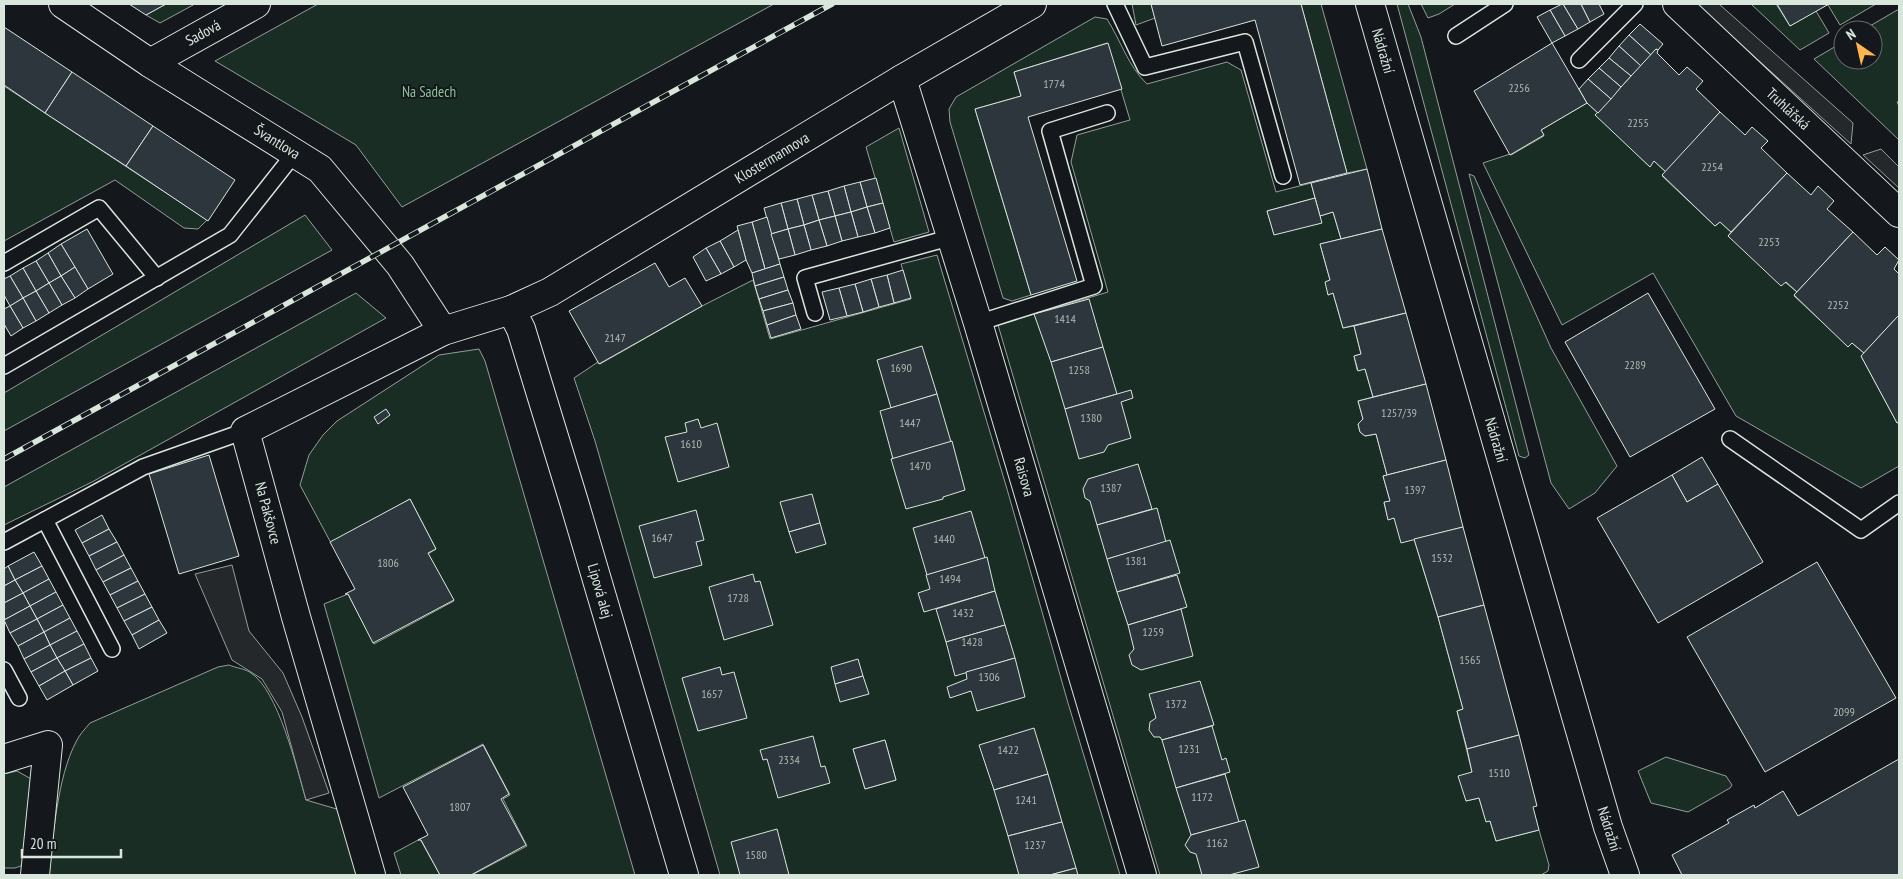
<svg xmlns="http://www.w3.org/2000/svg" width="1903" height="879" font-family="'PT Sans Narrow',sans-serif">
<style>
.green{fill:#1a2d24;stroke:#939e99;fill-rule:evenodd}
.parking{fill:#24282b;stroke:#939e99}
.building{fill:#2c363c;stroke:#d8e6dc}
.lines{fill:none;stroke-linecap:round;stroke-linejoin:round}
.lane-casing{stroke:#d8e6dc;stroke-width:18}
.street-casing{stroke:#d8e6dc;stroke-width:30}
.lane{stroke:#14181c;stroke-width:15}
.street{stroke:#14181c;stroke-width:28}
.rail-casing{stroke:#d8e6dc;stroke-width:5.5}
.rail{stroke:#14181c;stroke-width:4;stroke-dasharray:11;stroke-linecap:butt}
.labels{text-anchor:middle;stroke-width:4;stroke-linejoin:round;paint-order:stroke}
.number-label{font-size:12px;fill:#adbab4}
.street-label{font-size:15px;fill:#d8e6dc;stroke:#14181c}
.park-label{font-size:15px;fill:#8ac095;stroke:#14181c}
</style>
<rect width="100%" height="100%" fill="#14181c"/>
<g class="green">
<path d="M 166,4 L 195,4 L 160,23 L 146,15 Z"/>
<path d="M 318,4 L 774,4 L 402,207 L 356,145 L 215,61 Z"/>
<path d="M 1132,4 L 1151,4 L 1155,18 L 1136,25 Z"/>
<path d="M 1301,4 L 1321,4 L 1367,169 L 1347,173 Z"/>
<path d="M 1397,4 L 1408,4 L 1421,37 L 1529,455 L 1525,458 L 1519,456 Z"/>
<path d="M 1421,4 L 1455,4 L 1439,14 L 1428,18 Z"/>
<path d="M 1751,4 L 1776,4 L 1790,26 L 1816,11 L 1829,33 L 1800,50 Z"/>
<path d="M 1830,4 L 1876,4 L 1840,25 L 1828,5 Z"/>
<path d="M 1899,9 L 1899,101 L 1897,102 L 1899,106 L 1899,140 L 1814,59 L 1843,42 L 1843,60 L 1873,60 L 1873,30 L 1863,30 Z"/>
<path d="M 1095,17 L 1107,19 C 1121,41 1128,66 1147,84 L 1227,62 L 1241,70 L 1276,192 L 1311,183 L 1315,198 L 1267,211 L 1274,234 L 1321,223 L 1320,216 L 1333,212 L 1341,239 L 1320,244 L 1330,280 L 1328,295 L 1333,293 L 1343,328 L 1354,326 L 1361,354 L 1354,356 L 1357,370 L 1365,369 L 1373,397 L 1358,401 L 1363,419 L 1358,424 L 1360,432 L 1365,436 L 1376,434 L 1387,475 L 1383,476 L 1390,501 L 1384,503 L 1388,519 L 1394,518 L 1414,539 L 1438,617 L 1463,709 L 1457,711 L 1472,772 L 1466,801 L 1479,798 L 1486,821 L 1490,821 L 1496,841 L 1539,830 L 1549,865 L 1548,871 L 1541,875 L 1160,875 L 998,325 L 1108,292 L 1071,162 L 1077,135 L 1130,120 L 1107,43 L 1014,72 L 1021,96 L 975,109 L 1031,295 L 1012,301 L 1003,298 L 950,122 L 949,109 L 956,97 Z"/>
<path d="M 4,86 L 207,220 L 198,229 L 184,228 L 115,180 L 4,241 Z"/>
<path d="M 1587,103 L 1598,113 L 1596,115 L 1649,166 L 1654,161 L 1666,172 L 1662,176 L 1715,226 L 1720,222 L 1731,232 L 1728,236 L 1797,292 L 1794,296 L 1848,346 L 1852,343 L 1864,353 L 1861,356 L 1897,423 L 1899,422 L 1899,466 L 1861,488 L 1736,416 L 1653,273 L 1562,325 L 1483,163 L 1510,154 L 1511,155 L 1544,136 L 1541,130 Z"/>
<path d="M 899,128 L 929,232 L 894,242 L 866,147 Z"/>
<path d="M 1469,174 L 1474,176 L 1551,348 L 1617,466 L 1595,493 L 1569,509 L 1551,483 Z"/>
<path d="M 305,215 L 332,250 L 4,431 L 4,393 Z"/>
<path d="M 937,255 L 1007,489 L 1068,703 L 1120,875 L 720,875 L 595,441 L 574,378 L 598,362 L 600,364 L 702,306 L 753,280 L 770,339 L 911,299 L 901,264 ZM 885,740 L 896,780 L 865,789 L 853,749 Z"/>
<path d="M 356,293 L 386,318 L 92,482 L 4,525 L 4,487 Z"/>
<path d="M 479,349 L 485,361 L 635,875 L 472,875 L 527,846 L 503,799 L 510,795 L 483,744 L 379,798 L 324,604 L 348,594 L 374,644 L 454,601 L 428,554 L 436,549 L 410,499 L 331,543 L 300,485 L 309,455 L 323,435 L 337,421 L 439,355 Z"/>
<path d="M 229,665 C 236,668 246,669 251,673 C 278,690 297,769 306,800 L 340,810 L 359,875 L 48,875 C 54,835 57,778 76,742 C 79,735 85,729 90,723 L 218,667 Z"/>
<path d="M 1666,757 L 1726,776 L 1732,785 L 1730,788 L 1688,812 L 1651,803 L 1638,771 Z"/>
<path d="M 17,771 L 33,780 L 29,863 L 15,868 L 4,868 L 4,774 Z"/>
<path d="M 420,839 L 440,875 L 401,875 L 394,853 Z"/>
</g>
<g class="parking">
<path d="M 1696,4 L 1719,4 L 1853,123 L 1851,144 Z"/>
<path d="M 1881,149 L 1899,167 L 1899,188 L 1863,155 Z"/>
<path d="M 232,565 L 249,631 L 283,673 L 302,717 L 329,793 L 306,800 L 282,712 L 262,679 L 232,660 L 195,574 Z"/>
</g>
<g class="building">
<path d="M 129,4 L 166,4 L 146,15 Z"/>
<path d="M 1151,4 L 1301,4 L 1347,173 L 1300,185 L 1255,20 L 1162,46 Z"/>
<path d="M 1562,4 L 1563,4 L 1578,29 L 1565,36 L 1550,10 Z"/>
<path d="M 1563,4 L 1581,4 L 1590,22 L 1578,29 Z"/>
<path d="M 1581,4 L 1599,4 L 1604,14 L 1590,22 Z"/>
<path d="M 1777,4 L 1829,4 L 1790,26 Z"/>
<path d="M 1550,10 L 1565,36 L 1552,43 L 1537,17 Z"/>
<path d="M 1640,24 L 1663,44 L 1658,50 L 1656,49 L 1651,55 L 1629,35 Z"/>
<path d="M 4,27 L 72,72 L 45,113 L 4,85 Z"/>
<path d="M 1629,35 L 1651,55 L 1641,66 L 1619,46 Z"/>
<path d="M 1108,43 L 1122,89 L 1028,117 L 1077,281 L 1031,295 L 975,109 L 1021,96 L 1014,72 Z"/>
<path d="M 1552,43 L 1587,103 L 1541,130 L 1544,135 L 1510,155 L 1474,91 Z"/>
<path d="M 1619,46 L 1641,66 L 1631,76 L 1609,58 Z"/>
<path d="M 1656,49 L 1658,50 L 1657,53 L 1679,75 L 1687,67 L 1703,81 L 1696,89 L 1720,112 L 1666,172 L 1654,161 L 1650,167 L 1595,115 Z"/>
<path d="M 1609,58 L 1631,76 L 1621,87 L 1599,68 Z"/>
<path d="M 1599,68 L 1621,87 L 1611,99 L 1588,79 Z"/>
<path d="M 72,72 L 153,126 L 126,166 L 45,113 Z"/>
<path d="M 1588,79 L 1611,99 L 1598,113 L 1587,103 L 1579,89 Z"/>
<path d="M 1720,112 L 1745,135 L 1752,127 L 1768,141 L 1761,148 L 1787,173 L 1731,232 L 1720,222 L 1715,226 L 1662,175 Z"/>
<path d="M 153,126 L 235,180 L 208,221 L 126,166 Z"/>
<path d="M 1367,169 L 1382,229 L 1341,239 L 1333,212 L 1320,216 L 1311,183 Z"/>
<path d="M 1787,173 L 1811,195 L 1818,186 L 1834,201 L 1827,209 L 1853,232 L 1797,292 L 1786,282 L 1781,286 L 1728,236 Z"/>
<path d="M 876,178 L 883,203 L 867,207 L 860,182 Z"/>
<path d="M 860,182 L 867,207 L 851,212 L 844,186 Z"/>
<path d="M 844,186 L 851,212 L 835,216 L 828,191 Z"/>
<path d="M 828,191 L 835,216 L 819,220 L 812,195 Z"/>
<path d="M 812,195 L 819,220 L 804,225 L 797,199 Z"/>
<path d="M 1315,198 L 1322,223 L 1274,235 L 1267,211 Z"/>
<path d="M 797,199 L 804,225 L 788,229 L 781,203 Z"/>
<path d="M 781,203 L 788,229 L 771,234 L 764,208 Z"/>
<path d="M 883,203 L 890,228 L 875,233 L 867,207 Z"/>
<path d="M 867,207 L 875,233 L 858,237 L 851,212 Z"/>
<path d="M 851,212 L 858,237 L 842,241 L 835,216 Z"/>
<path d="M 835,216 L 842,241 L 827,246 L 819,220 Z"/>
<path d="M 767,217 L 780,264 L 765,269 L 752,222 Z"/>
<path d="M 819,220 L 827,246 L 811,250 L 804,225 Z"/>
<path d="M 752,222 L 765,269 L 752,273 L 746,260 L 737,226 Z"/>
<path d="M 804,225 L 811,250 L 795,255 L 788,229 Z"/>
<path d="M 87,229 L 113,274 L 88,289 L 61,244 Z"/>
<path d="M 788,229 L 795,255 L 779,259 L 771,234 Z"/>
<path d="M 1382,229 L 1406,313 L 1343,328 L 1333,293 L 1328,295 L 1325,282 L 1330,280 L 1320,244 Z"/>
<path d="M 738,230 L 746,260 L 734,267 L 720,241 Z"/>
<path d="M 1853,232 L 1877,255 L 1885,247 L 1899,260 L 1894,269 L 1899,274 L 1899,315 L 1864,353 L 1852,343 L 1848,347 L 1794,295 Z"/>
<path d="M 720,241 L 734,267 L 721,274 L 706,248 Z"/>
<path d="M 61,244 L 75,267 L 61,276 L 48,253 Z"/>
<path d="M 706,248 L 721,274 L 706,281 L 693,257 Z"/>
<path d="M 48,253 L 61,276 L 49,283 L 36,261 Z"/>
<path d="M 36,261 L 49,283 L 36,291 L 23,268 Z"/>
<path d="M 655,263 L 669,287 L 685,278 L 702,306 L 599,364 L 569,311 Z"/>
<path d="M 780,264 L 784,277 L 755,286 L 752,273 Z"/>
<path d="M 75,267 L 88,289 L 75,298 L 61,276 Z"/>
<path d="M 23,268 L 36,291 L 23,298 L 10,276 Z"/>
<path d="M 903,270 L 911,298 L 894,303 L 887,275 Z"/>
<path d="M 887,275 L 894,303 L 879,307 L 871,279 Z"/>
<path d="M 10,276 L 23,298 L 10,306 L 4,295 L 4,279 Z"/>
<path d="M 61,276 L 75,298 L 62,305 L 49,283 Z"/>
<path d="M 784,277 L 788,290 L 759,299 L 755,286 Z"/>
<path d="M 871,279 L 879,307 L 863,312 L 855,284 Z"/>
<path d="M 49,283 L 62,305 L 49,313 L 36,291 Z"/>
<path d="M 855,284 L 863,312 L 847,316 L 839,288 Z"/>
<path d="M 839,288 L 847,316 L 830,320 L 822,292 Z"/>
<path d="M 788,290 L 793,303 L 763,311 L 759,299 Z"/>
<path d="M 36,291 L 49,313 L 36,321 L 23,298 Z"/>
<path d="M 1648,293 L 1715,409 L 1630,457 L 1565,342 Z"/>
<path d="M 23,298 L 36,321 L 23,328 L 10,306 Z"/>
<path d="M 1089,299 L 1103,347 L 1051,362 L 1034,314 Z"/>
<path d="M 793,303 L 796,315 L 767,325 L 763,311 Z"/>
<path d="M 10,306 L 23,328 L 11,336 L 4,324 L 4,309 Z"/>
<path d="M 1406,313 L 1426,384 L 1373,397 L 1365,369 L 1358,371 L 1354,356 L 1361,354 L 1354,326 Z"/>
<path d="M 796,315 L 801,329 L 771,338 L 767,325 Z"/>
<path d="M 1899,315 L 1899,422 L 1897,423 L 1861,356 Z"/>
<path d="M 922,346 L 937,394 L 891,408 L 877,360 Z"/>
<path d="M 1103,347 L 1117,394 L 1065,409 L 1051,362 Z"/>
<path d="M 1426,384 L 1446,460 L 1387,475 L 1376,434 L 1365,436 L 1360,432 L 1358,424 L 1363,419 L 1358,401 Z"/>
<path d="M 1131,390 L 1133,398 L 1121,402 L 1131,438 L 1108,445 L 1104,452 L 1079,459 L 1065,409 Z"/>
<path d="M 937,394 L 951,442 L 893,459 L 880,411 Z"/>
<path d="M 386,409 L 390,415 L 378,424 L 374,417 Z"/>
<path d="M 698,419 L 701,428 L 717,423 L 729,467 L 678,482 L 665,437 L 687,432 L 685,423 Z"/>
<path d="M 952,441 L 965,490 L 943,497 L 943,499 L 906,509 L 891,459 Z"/>
<path d="M 209,455 L 239,556 L 179,574 L 149,474 Z"/>
<path d="M 1702,457 L 1718,484 L 1687,502 L 1672,475 Z"/>
<path d="M 1446,460 L 1463,527 L 1401,543 L 1394,518 L 1388,520 L 1384,502 L 1390,501 L 1383,476 Z"/>
<path d="M 1138,464 L 1152,509 L 1097,525 L 1090,501 L 1085,498 L 1083,489 L 1088,479 Z"/>
<path d="M 1672,475 L 1687,502 L 1718,484 L 1763,562 L 1658,623 L 1597,518 Z"/>
<path d="M 812,494 L 820,523 L 789,532 L 780,502 Z"/>
<path d="M 410,499 L 436,549 L 428,553 L 454,600 L 373,643 L 348,594 L 345,594 L 355,589 L 330,542 Z"/>
<path d="M 1157,508 L 1166,542 L 1107,559 L 1097,525 Z"/>
<path d="M 696,510 L 704,540 L 696,542 L 702,565 L 654,578 L 639,526 Z"/>
<path d="M 971,511 L 985,558 L 927,575 L 913,528 Z"/>
<path d="M 102,515 L 109,529 L 82,543 L 75,530 Z"/>
<path d="M 820,523 L 826,544 L 796,553 L 789,532 Z"/>
<path d="M 1463,527 L 1484,605 L 1438,617 L 1414,539 Z"/>
<path d="M 109,529 L 117,542 L 89,556 L 82,543 Z"/>
<path d="M 1170,540 L 1180,573 L 1117,592 L 1107,559 Z"/>
<path d="M 117,542 L 124,555 L 96,570 L 89,556 Z"/>
<path d="M 34,552 L 42,566 L 15,580 L 8,566 Z"/>
<path d="M 124,555 L 131,568 L 103,582 L 96,570 Z"/>
<path d="M 987,557 L 995,591 L 924,612 L 918,593 L 930,589 L 926,575 Z"/>
<path d="M 1817,562 L 1896,698 L 1765,772 L 1687,637 Z"/>
<path d="M 8,566 L 15,580 L 4,586 L 4,569 Z"/>
<path d="M 42,566 L 49,579 L 23,593 L 15,580 Z"/>
<path d="M 131,568 L 138,581 L 110,595 L 103,582 Z"/>
<path d="M 753,574 L 755,582 L 760,581 L 773,625 L 724,640 L 709,587 Z"/>
<path d="M 1177,575 L 1187,607 L 1128,625 L 1117,592 Z"/>
<path d="M 49,579 L 56,592 L 30,606 L 23,593 Z"/>
<path d="M 15,580 L 23,593 L 4,603 L 4,586 Z"/>
<path d="M 138,581 L 145,594 L 117,608 L 110,595 Z"/>
<path d="M 995,591 L 1005,625 L 946,642 L 936,609 Z"/>
<path d="M 56,592 L 63,605 L 37,619 L 30,606 Z"/>
<path d="M 23,593 L 30,606 L 4,620 L 4,603 Z"/>
<path d="M 145,594 L 152,607 L 124,621 L 117,608 Z"/>
<path d="M 63,605 L 70,618 L 44,632 L 37,619 Z"/>
<path d="M 1484,605 L 1519,735 L 1467,749 L 1457,711 L 1463,709 L 1438,617 Z"/>
<path d="M 30,606 L 37,619 L 10,633 L 4,620 Z"/>
<path d="M 152,607 L 159,620 L 132,635 L 124,621 Z"/>
<path d="M 1181,609 L 1193,656 L 1141,670 L 1132,665 L 1129,655 L 1134,649 L 1128,625 Z"/>
<path d="M 70,618 L 77,631 L 50,645 L 44,632 Z"/>
<path d="M 37,619 L 44,632 L 18,646 L 10,633 Z"/>
<path d="M 159,620 L 167,633 L 139,649 L 132,635 Z"/>
<path d="M 1005,625 L 1015,658 L 955,676 L 946,642 Z"/>
<path d="M 77,631 L 84,644 L 57,658 L 50,645 Z"/>
<path d="M 44,632 L 50,645 L 24,659 L 18,646 Z"/>
<path d="M 84,644 L 91,658 L 65,671 L 57,658 Z"/>
<path d="M 50,645 L 57,658 L 31,672 L 24,659 Z"/>
<path d="M 57,658 L 65,671 L 39,686 L 31,672 Z"/>
<path d="M 91,658 L 98,671 L 73,685 L 65,671 Z"/>
<path d="M 1015,658 L 1025,697 L 977,711 L 971,691 L 950,698 L 947,687 L 967,679 L 966,672 Z"/>
<path d="M 858,659 L 863,676 L 835,684 L 831,667 Z"/>
<path d="M 720,667 L 722,675 L 734,672 L 747,718 L 698,731 L 682,678 Z"/>
<path d="M 65,671 L 73,685 L 47,700 L 39,686 Z"/>
<path d="M 863,676 L 869,694 L 840,702 L 835,684 Z"/>
<path d="M 1200,681 L 1214,725 L 1162,740 L 1160,737 L 1154,737 L 1149,730 L 1150,722 L 1156,718 L 1149,694 Z"/>
<path d="M 1212,726 L 1222,760 L 1226,758 L 1230,772 L 1176,788 L 1162,740 Z"/>
<path d="M 1034,728 L 1048,774 L 994,790 L 979,745 Z"/>
<path d="M 1519,735 L 1537,806 L 1533,807 L 1539,830 L 1496,841 L 1490,821 L 1486,822 L 1479,798 L 1466,801 L 1458,776 L 1472,772 L 1467,749 Z"/>
<path d="M 813,736 L 821,767 L 825,766 L 830,783 L 778,798 L 767,759 L 763,760 L 760,750 Z"/>
<path d="M 885,740 L 896,780 L 865,789 L 853,749 Z"/>
<path d="M 483,745 L 509,794 L 501,799 L 526,845 L 471,875 L 440,875 L 421,840 L 418,840 L 428,835 L 403,787 Z"/>
<path d="M 1899,759 L 1899,875 L 1682,875 L 1672,855 L 1729,823 L 1727,820 L 1754,805 L 1755,808 L 1783,791 L 1798,816 Z"/>
<path d="M 1048,774 L 1062,822 L 1008,836 L 994,790 Z"/>
<path d="M 1225,774 L 1239,822 L 1191,835 L 1176,788 Z"/>
<path d="M 1245,820 L 1259,867 L 1229,875 L 1202,875 L 1196,854 L 1190,852 L 1185,845 L 1191,835 Z"/>
<path d="M 1062,822 L 1076,868 L 1050,875 L 1019,875 L 1008,836 Z"/>
<path d="M 777,829 L 789,875 L 740,875 L 731,842 Z"/>
<path d="M 1076,868 L 1078,875 L 1050,875 Z"/>
</g>
<g class="lines">
<g class="lane-casing">
<g id="lane">
<path d="M 1115,4 L 1145,67 L 1245,42 L 1283,176"/>
<path d="M 1456,36 L 1505,4"/>
<path d="M 1579,60 L 1635,4"/>
<path d="M 4,263 L 99,208 L 157,278"/>
<path d="M 815,313 L 805,278 L 952,237"/>
<path d="M 978,323 L 1094,286 L 1050,131 L 1107,113"/>
<path d="M 4,366 L 230,235 L 294,154"/>
<path d="M 1730,439 L 1861,530 L 1899,503"/>
<path d="M 45,520 L 112,649"/>
<path d="M 4,542 L 143,467 L 245,431"/>
<path d="M 4,670 L 19,698"/>
</g>
</g>
<g class="street-casing">
<g id="street">
<path d="M 63,4 L 150,63 L 320,169 L 400,265 L 443,331"/>
<path d="M 1370,4 L 1608,827 L 1625,875"/>
<path d="M 1677,4 L 1899,213"/>
<path d="M 150,63 L 256,4"/>
<path d="M 902,79 L 978,323 L 1142,875"/>
<path d="M 511,310 L 521,329 L 574,502 L 684,875"/>
<path d="M 4,759 L 48,745 L 35,875"/>
<path d="M 371,875 L 296,617 L 245,431 L 443,331 L 511,310 L 550,292 L 902,79 L 1032,4"/>
</g>
</g>
<use href="#lane" class="lane"/>
<use href="#street" class="street"/>
<g class="rail-casing">
<path id="rail" d="M 4,459 L 832,4"/>
</g>
<use href="#rail" class="rail"/>
</g>
<g class="labels">
<g class="number-label">
<text x="1054" y="88">1774</text>
<text x="1519" y="92">2256</text>
<text x="1638" y="127">2255</text>
<text x="1712" y="171">2254</text>
<text x="1769" y="246">2253</text>
<text x="1838" y="309">2252</text>
<text x="1065" y="323">1414</text>
<text x="615" y="342">2147</text>
<text x="1635" y="369">2289</text>
<text x="901" y="372">1690</text>
<text x="1079" y="374">1258</text>
<text x="1399" y="417">1257/39</text>
<text x="1091" y="422">1380</text>
<text x="910" y="427">1447</text>
<text x="691" y="448">1610</text>
<text x="920" y="470">1470</text>
<text x="1111" y="492">1387</text>
<text x="1415" y="494">1397</text>
<text x="662" y="542">1647</text>
<text x="944" y="543">1440</text>
<text x="1442" y="562">1532</text>
<text x="1136" y="565">1381</text>
<text x="388" y="567">1806</text>
<text x="950" y="583">1494</text>
<text x="738" y="602">1728</text>
<text x="963" y="617">1432</text>
<text x="1153" y="636">1259</text>
<text x="972" y="646">1428</text>
<text x="1470" y="664">1565</text>
<text x="989" y="681">1306</text>
<text x="712" y="698">1657</text>
<text x="1176" y="708">1372</text>
<text x="1844" y="716">2099</text>
<text x="1189" y="753">1231</text>
<text x="1008" y="754">1422</text>
<text x="789" y="764">2334</text>
<text x="1499" y="777">1510</text>
<text x="1202" y="801">1172</text>
<text x="1026" y="804">1241</text>
<text x="460" y="811">1807</text>
<text x="1217" y="847">1162</text>
<text x="1035" y="849">1237</text>
<text x="756" y="859">1580</text>
</g>
<g class="street-label">
<text transform="translate(203 33) rotate(-29)" y="5">Sadová</text>
<text transform="translate(1383 51) rotate(74)" y="5">Nádražní</text>
<text transform="translate(1788 109) rotate(43)" y="5">Truhlářská</text>
<text transform="translate(277 142) rotate(32)" y="5">Švantlova</text>
<text transform="translate(772 158) rotate(-31)" y="5">Klostermannova</text>
<text transform="translate(1496 440) rotate(74)" y="5">Nádražní</text>
<text transform="translate(1024 477) rotate(74)" y="5">Raisova</text>
<text transform="translate(268 513) rotate(75)" y="5">Na Pakšovce</text>
<text transform="translate(600 591) rotate(74)" y="5">Lipová alej</text>
<text transform="translate(1609 829) rotate(72)" y="5">Nádražní</text>
</g>
<g class="park-label">
<text x="429" y="97">Na Sadech</text>
</g>
</g>
<rect width="1903" height="879" fill="none" stroke="#d8e6dc" stroke-width="10"/>
<g transform="translate(1858 45) rotate(326)"><circle r="24" fill="#14181c" stroke="#626a69"/>
<path d="M0-4L9 19L0 12L-9 19Z" fill="#ffb74d"/>
<text y="-8" font-size="14" font-weight="bold" text-anchor="middle" fill="#d8e6dc">N</text>
</g>
<path d="M22 849v8h99v-8" fill="none" stroke="#d8e6dc" stroke-width="2.5"/>
<text x="30" y="849" font-size="15" fill="#d8e6dc" stroke="#14181c" stroke-width="4" paint-order="stroke">20 m</text>
</svg>
